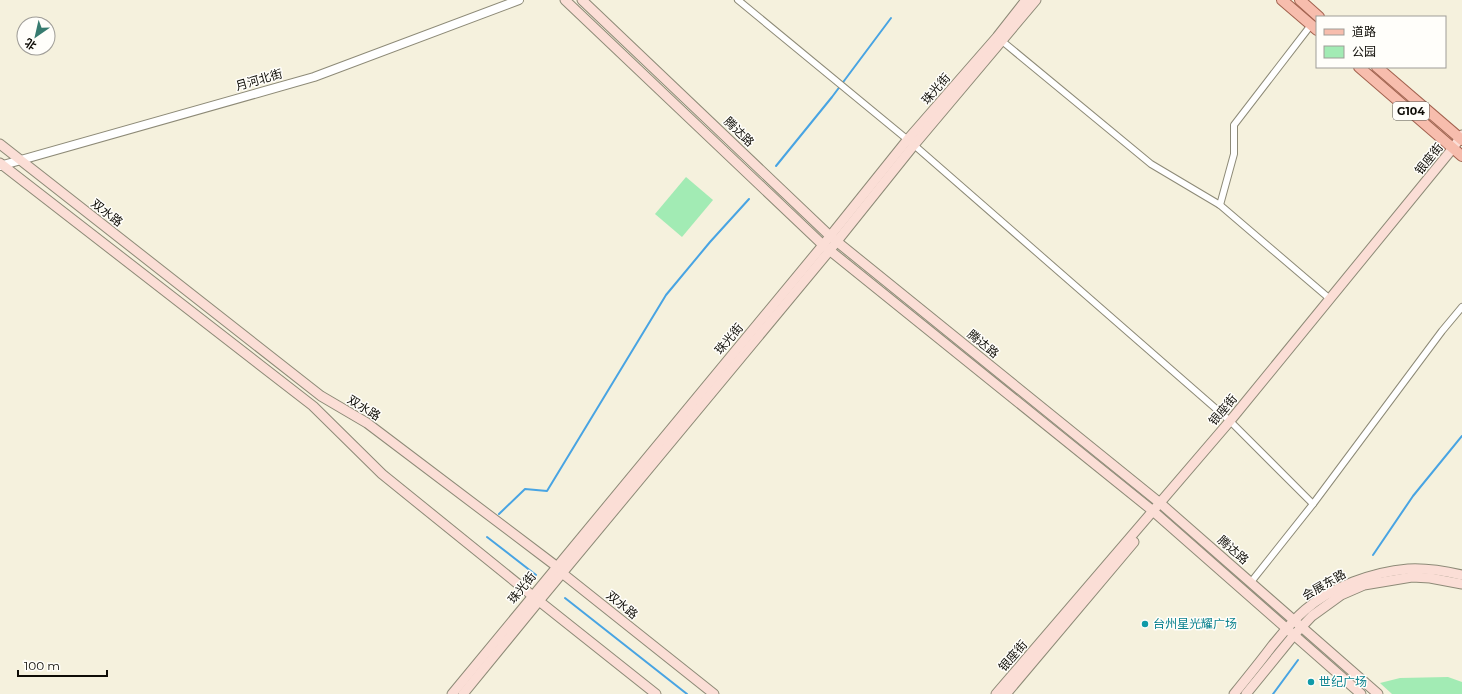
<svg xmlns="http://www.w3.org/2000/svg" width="1462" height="694" font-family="Montserrat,'Noto Sans SC',sans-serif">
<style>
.green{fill:#a2ebb4}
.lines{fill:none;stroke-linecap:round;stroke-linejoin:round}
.stream{stroke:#48a4e3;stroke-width:2}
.minor-casing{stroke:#8d8a77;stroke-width:8}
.tertiary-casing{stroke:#8d8a77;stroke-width:10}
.secondary-casing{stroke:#8d8a77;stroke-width:11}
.primary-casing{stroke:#a2624f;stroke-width:12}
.minor{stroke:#fff;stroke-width:6}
.tertiary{stroke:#fff;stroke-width:8}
.secondary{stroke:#fbded6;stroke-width:9}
.primary{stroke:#f7bdad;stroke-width:10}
.culture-dot{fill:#0f9aa8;stroke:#fffefa;stroke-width:1.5}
.labels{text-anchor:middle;stroke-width:3;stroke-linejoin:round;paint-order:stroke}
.shield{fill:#fffefa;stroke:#56554f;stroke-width:1}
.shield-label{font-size:11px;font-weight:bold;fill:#0e0c06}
.street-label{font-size:12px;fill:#0e0c06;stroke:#fffefa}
.culture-label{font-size:12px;fill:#0d838f;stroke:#fffefa;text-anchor:start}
</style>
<rect width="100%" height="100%" fill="#f5f1dd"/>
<g class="green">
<path d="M 686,177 L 713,200 L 682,237 L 655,214 Z"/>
<path d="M 1448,677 L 1462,682 L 1462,694 L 1392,694 L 1380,683 L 1400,678 Z"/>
</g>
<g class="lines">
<g class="stream">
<path d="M 776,166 L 832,97 L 891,18"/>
<path d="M 499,514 L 525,489 L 547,491 L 666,295 L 710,242 L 749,199"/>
<path d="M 487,537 L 536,575"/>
<path d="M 1373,555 L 1413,496 L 1462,436"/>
<path d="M 565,598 L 687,694"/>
<path d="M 1273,694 L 1298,660"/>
</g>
<g class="minor-casing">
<g id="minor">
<path d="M 738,0 L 914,145 L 1230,421 L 1313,504"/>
<path d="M 1002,41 L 1151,164 L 1220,205 L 1330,299"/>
<path d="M 1220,205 L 1234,154 L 1234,125 L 1311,25"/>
<path d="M 1251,582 L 1313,504 L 1442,331 L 1462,307"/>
</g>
</g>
<g class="tertiary-casing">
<path id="tertiary" d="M 0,166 L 314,77 L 519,0"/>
</g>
<g class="secondary-casing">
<g id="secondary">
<path d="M 565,0 L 823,245 L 1153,511 L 1361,694"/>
<path d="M 582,0 L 830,236 L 1160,503 L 1378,694"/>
<path d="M 0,144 L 321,396 L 367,423 L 556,566 L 562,573 L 714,694"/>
<path d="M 0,163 L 313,406 L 382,474 L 539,601 L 656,694"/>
<path d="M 452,694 L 823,245 L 908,139 L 997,37 L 1026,0"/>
<path d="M 463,694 L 539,601 L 830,250 L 914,145 L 1036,0"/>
<path d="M 996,694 L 1230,421 L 1453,148 L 1462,135"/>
<path d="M 1006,694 L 1134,542"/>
<path d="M 1234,694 C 1247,678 1260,662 1272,646 C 1282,634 1292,621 1305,610 C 1331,587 1373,572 1408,569 C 1426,568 1445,571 1462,575"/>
<path d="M 1246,694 L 1294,635 L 1312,616 L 1341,595 L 1364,585 L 1412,577 L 1430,578 L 1462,584"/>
</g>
</g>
<g class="primary-casing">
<g id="primary">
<path d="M 1282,0 L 1317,30"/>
<path d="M 1300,0 L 1319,17"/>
<path d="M 1359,67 L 1462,156"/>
<path d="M 1377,67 L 1462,140"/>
</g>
</g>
<use href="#minor" class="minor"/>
<use href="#tertiary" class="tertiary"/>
<use href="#secondary" class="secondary"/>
<use href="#primary" class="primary"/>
</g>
<g class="culture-dot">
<circle cx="1145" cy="624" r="4"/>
<circle cx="1311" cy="682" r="4"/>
</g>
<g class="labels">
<rect class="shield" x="1393" y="102" width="36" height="18" rx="3"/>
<g class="shield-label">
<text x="1411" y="115">G104</text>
</g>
<g class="street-label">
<text transform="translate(259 80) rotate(-16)" y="4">月河北街</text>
<text transform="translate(936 89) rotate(-49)" y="4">珠光街</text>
<text transform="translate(739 132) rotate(44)" y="4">腾达路</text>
<text transform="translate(1429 159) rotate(-51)" y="4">银座街</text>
<text transform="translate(107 213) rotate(38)" y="4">双水路</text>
<text transform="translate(729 339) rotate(-50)" y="4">珠光街</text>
<text transform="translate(983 344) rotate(39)" y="4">腾达路</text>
<text transform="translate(364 408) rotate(32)" y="4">双水路</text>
<text transform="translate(1223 410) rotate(-50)" y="4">银座街</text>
<text transform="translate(1233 550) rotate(41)" y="4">腾达路</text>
<text transform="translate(1324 585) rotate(-30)" y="4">会展东路</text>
<text transform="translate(522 588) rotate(-51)" y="4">珠光街</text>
<text transform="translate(622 605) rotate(39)" y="4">双水路</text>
<text transform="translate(1013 656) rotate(-49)" y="4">银座街</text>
</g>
<g class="culture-label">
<text x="1153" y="628">台州星光耀广场</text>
<text x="1319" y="686">世纪广场</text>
</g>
</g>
<rect x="1316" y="16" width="130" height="52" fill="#fffefa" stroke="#9f9d98"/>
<rect x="1324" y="29" width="20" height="6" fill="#f7bdad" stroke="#9f9d98"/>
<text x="1352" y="36" font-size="12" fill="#0e0c06">道路</text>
<rect x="1324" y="46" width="20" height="12" fill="#a2ebb4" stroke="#9f9d98"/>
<text x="1352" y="56" font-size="12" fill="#0e0c06">公园</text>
<g transform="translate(36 36) rotate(214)"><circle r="19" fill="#fffefa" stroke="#9f9d98"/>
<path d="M0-3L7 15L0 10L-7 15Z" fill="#377b6f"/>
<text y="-6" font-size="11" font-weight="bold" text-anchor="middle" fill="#0e0c06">北</text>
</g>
<path d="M18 670v6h89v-6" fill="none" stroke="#0e0c06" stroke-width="2"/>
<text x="24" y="670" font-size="12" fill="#0e0c06" stroke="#fffefa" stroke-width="3" paint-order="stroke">100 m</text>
</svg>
